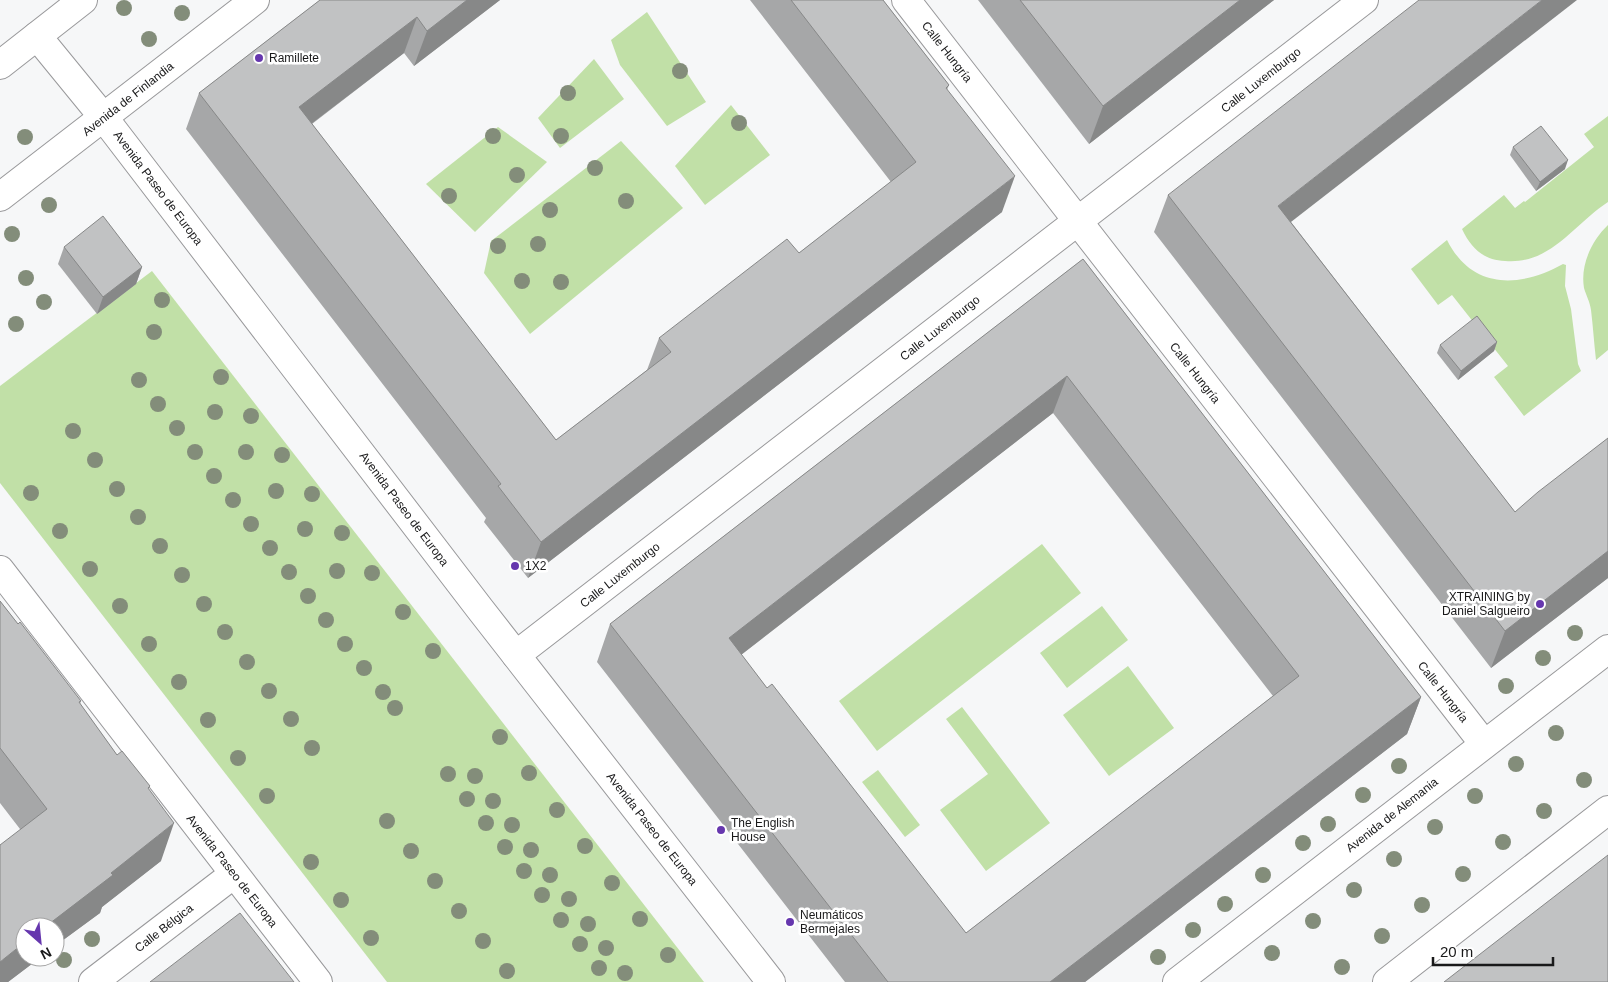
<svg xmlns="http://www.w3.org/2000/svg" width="1608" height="982" font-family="Helvetica,sans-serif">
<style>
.green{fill:#c1e0a7}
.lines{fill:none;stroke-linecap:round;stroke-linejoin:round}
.minor-casing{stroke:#99999b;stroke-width:30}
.tertiary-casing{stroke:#99999b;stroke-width:30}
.secondary-casing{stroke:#99999b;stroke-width:30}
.minor{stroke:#fff;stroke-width:28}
.tertiary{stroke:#fff;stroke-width:28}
.secondary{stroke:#fff;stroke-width:28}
.tree{fill:#838d7a}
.wall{fill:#a6a7a8;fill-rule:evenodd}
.shaded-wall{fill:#878888}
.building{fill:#c1c2c3;stroke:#878888;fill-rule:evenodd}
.poi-dot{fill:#6637ae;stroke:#fff;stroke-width:2}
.labels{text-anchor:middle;stroke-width:5;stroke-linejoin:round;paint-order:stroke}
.street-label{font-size:12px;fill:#19191a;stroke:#fff}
.poi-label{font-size:12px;fill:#19191a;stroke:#fff;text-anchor:start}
</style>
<rect width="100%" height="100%" fill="#f6f7f8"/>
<g class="green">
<path d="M 647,12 L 706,102 L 667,126 L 620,65 L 611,40 Z"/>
<path d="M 594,59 L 624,99 L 560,148 L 538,118 Z"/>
<path d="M 731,105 L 770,155 L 705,205 L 675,166 Z"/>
<path d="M 1608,116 L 1608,202 C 1574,224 1551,265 1505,261 C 1483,260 1471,248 1462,229 L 1504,195 L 1515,208 L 1524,201 L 1525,202 L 1594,147 L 1584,134 Z"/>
<path d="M 498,127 L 547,162 L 475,232 L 426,184 Z"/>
<path d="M 621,141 L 683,208 L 530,334 L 484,273 L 491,241 Z"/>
<path d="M 1608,225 L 1608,350 L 1596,360 C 1594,343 1593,326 1591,310 C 1590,302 1586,295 1584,288 C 1580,265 1592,240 1608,225 Z"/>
<path d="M 1447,240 C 1472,290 1520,288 1563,264 L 1566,265 L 1565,286 L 1571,309 L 1576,348 L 1578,364 L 1581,371 L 1524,416 L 1494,377 L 1508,366 L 1452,295 L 1438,305 L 1411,269 Z"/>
<path d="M 152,271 L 704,982 L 387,982 L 0,483 L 0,386 Z"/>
<path d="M 1042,544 L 1081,593 L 877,751 L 839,701 Z"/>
<path d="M 1102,606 L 1128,640 L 1067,688 L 1040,653 Z"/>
<path d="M 1128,666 L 1174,728 L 1109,776 L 1063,715 Z"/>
<path d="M 962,707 L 1050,823 L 986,871 L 940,810 L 988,774 L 946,719 Z"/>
<path d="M 878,770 L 920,825 L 905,837 L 862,782 Z"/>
</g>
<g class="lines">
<g class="minor-casing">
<g id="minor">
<path d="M 906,0 L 1484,744"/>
<path d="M 516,655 L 1364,0"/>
<path d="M 93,982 L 234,874"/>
</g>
</g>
<g class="tertiary-casing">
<g id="tertiary">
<path d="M 37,36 L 104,118 L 480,609 L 771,982"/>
<path d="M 0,570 L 318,982"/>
</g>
</g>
<g class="secondary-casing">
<g id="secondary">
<path d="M 0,65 L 83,0"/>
<path d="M 0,197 L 255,0"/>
<path d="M 1177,982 L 1608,649"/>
<path d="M 1387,982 L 1608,810"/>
</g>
</g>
<use href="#minor" class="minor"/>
<use href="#tertiary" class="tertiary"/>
<use href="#secondary" class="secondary"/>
</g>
<g class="tree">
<circle cx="124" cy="8" r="8"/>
<circle cx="182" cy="13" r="8"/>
<circle cx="149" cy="39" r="8"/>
<circle cx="680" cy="71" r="8"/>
<circle cx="568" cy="93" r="8"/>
<circle cx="739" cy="123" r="8"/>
<circle cx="493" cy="136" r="8"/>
<circle cx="561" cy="136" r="8"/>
<circle cx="25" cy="137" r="8"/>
<circle cx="595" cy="168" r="8"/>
<circle cx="517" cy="175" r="8"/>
<circle cx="449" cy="196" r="8"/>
<circle cx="626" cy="201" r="8"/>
<circle cx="49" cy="205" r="8"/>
<circle cx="550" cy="210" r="8"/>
<circle cx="12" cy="234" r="8"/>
<circle cx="538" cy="244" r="8"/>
<circle cx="498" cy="246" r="8"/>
<circle cx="26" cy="278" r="8"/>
<circle cx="522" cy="281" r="8"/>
<circle cx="561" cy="282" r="8"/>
<circle cx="162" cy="300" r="8"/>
<circle cx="44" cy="302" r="8"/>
<circle cx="16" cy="324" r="8"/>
<circle cx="154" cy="332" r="8"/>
<circle cx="221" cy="377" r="8"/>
<circle cx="139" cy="380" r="8"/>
<circle cx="158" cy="404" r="8"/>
<circle cx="215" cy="412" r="8"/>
<circle cx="251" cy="416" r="8"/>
<circle cx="177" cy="428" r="8"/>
<circle cx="73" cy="431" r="8"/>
<circle cx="195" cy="452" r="8"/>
<circle cx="246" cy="452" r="8"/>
<circle cx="282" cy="455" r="8"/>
<circle cx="95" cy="460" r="8"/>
<circle cx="214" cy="476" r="8"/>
<circle cx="117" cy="489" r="8"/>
<circle cx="276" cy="491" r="8"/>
<circle cx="31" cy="493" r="8"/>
<circle cx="312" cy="494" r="8"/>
<circle cx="233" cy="500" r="8"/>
<circle cx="138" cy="517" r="8"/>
<circle cx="251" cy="524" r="8"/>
<circle cx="305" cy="529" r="8"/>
<circle cx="60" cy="531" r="8"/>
<circle cx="342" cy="533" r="8"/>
<circle cx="160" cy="546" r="8"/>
<circle cx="270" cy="548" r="8"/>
<circle cx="90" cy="569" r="8"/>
<circle cx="337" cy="571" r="8"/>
<circle cx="289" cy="572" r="8"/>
<circle cx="372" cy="573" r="8"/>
<circle cx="182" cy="575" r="8"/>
<circle cx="308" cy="596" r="8"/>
<circle cx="204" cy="604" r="8"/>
<circle cx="120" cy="606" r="8"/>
<circle cx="403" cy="612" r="8"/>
<circle cx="326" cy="620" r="8"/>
<circle cx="225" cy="632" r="8"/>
<circle cx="1575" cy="633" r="8"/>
<circle cx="149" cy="644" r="8"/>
<circle cx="345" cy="644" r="8"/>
<circle cx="433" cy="651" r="8"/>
<circle cx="1543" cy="658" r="8"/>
<circle cx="247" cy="662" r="8"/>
<circle cx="364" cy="668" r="8"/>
<circle cx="179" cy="682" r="8"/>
<circle cx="1506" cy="686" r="8"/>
<circle cx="269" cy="691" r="8"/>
<circle cx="383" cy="692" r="8"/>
<circle cx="395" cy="708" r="8"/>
<circle cx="291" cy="719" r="8"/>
<circle cx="208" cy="720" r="8"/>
<circle cx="1556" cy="733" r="8"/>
<circle cx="500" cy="737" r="8"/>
<circle cx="312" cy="748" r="8"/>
<circle cx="238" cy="758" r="8"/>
<circle cx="1516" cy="764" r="8"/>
<circle cx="1399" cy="766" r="8"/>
<circle cx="529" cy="773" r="8"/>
<circle cx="448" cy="774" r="8"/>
<circle cx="475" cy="776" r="8"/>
<circle cx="1584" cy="780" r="8"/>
<circle cx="1363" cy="795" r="8"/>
<circle cx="267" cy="796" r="8"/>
<circle cx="1475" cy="796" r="8"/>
<circle cx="467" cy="799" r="8"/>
<circle cx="493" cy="801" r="8"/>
<circle cx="557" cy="810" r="8"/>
<circle cx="1544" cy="811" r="8"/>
<circle cx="387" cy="821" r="8"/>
<circle cx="486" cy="823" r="8"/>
<circle cx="1328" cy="824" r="8"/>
<circle cx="512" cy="825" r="8"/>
<circle cx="1435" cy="827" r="8"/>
<circle cx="1503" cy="842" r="8"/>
<circle cx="1303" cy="843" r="8"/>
<circle cx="585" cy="846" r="8"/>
<circle cx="505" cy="847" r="8"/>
<circle cx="531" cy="850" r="8"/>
<circle cx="411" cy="851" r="8"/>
<circle cx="1394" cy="859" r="8"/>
<circle cx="311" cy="862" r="8"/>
<circle cx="524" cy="871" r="8"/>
<circle cx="1463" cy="874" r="8"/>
<circle cx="550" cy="875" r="8"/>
<circle cx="1263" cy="875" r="8"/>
<circle cx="435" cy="881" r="8"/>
<circle cx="612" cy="883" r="8"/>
<circle cx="1354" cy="890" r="8"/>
<circle cx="542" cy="895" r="8"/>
<circle cx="569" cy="899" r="8"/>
<circle cx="341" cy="900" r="8"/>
<circle cx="1225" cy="904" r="8"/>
<circle cx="1422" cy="905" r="8"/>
<circle cx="459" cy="911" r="8"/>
<circle cx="640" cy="919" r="8"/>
<circle cx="561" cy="920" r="8"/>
<circle cx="1313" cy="921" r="8"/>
<circle cx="588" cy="924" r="8"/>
<circle cx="1193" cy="930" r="8"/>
<circle cx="1382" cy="936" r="8"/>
<circle cx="371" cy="938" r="8"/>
<circle cx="92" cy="939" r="8"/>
<circle cx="483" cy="941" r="8"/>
<circle cx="580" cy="944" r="8"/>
<circle cx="606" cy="948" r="8"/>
<circle cx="1272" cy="953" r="8"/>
<circle cx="668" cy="955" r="8"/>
<circle cx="1158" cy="957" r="8"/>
<circle cx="64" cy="960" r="8"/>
<circle cx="1342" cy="967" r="8"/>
<circle cx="599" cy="968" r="8"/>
<circle cx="507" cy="971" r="8"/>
<circle cx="625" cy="973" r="8"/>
</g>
<g class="wall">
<path d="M 320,0 L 500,0 L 414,66 L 404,53 L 312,124 L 556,440 L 647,370 L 659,338 L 799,253 L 891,182 L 750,0 L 883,0 L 949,85 L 947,90 L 1002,212 L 528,578 L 484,522 L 486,518 L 186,129 L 199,93 Z"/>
<path d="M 978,0 L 1274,0 L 1089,144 Z"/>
<path d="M 1513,147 L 1565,169 L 1536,191 L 1510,155 Z"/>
<path d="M 1168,195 L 1291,222 L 1515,512 L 1608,438 L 1608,578 L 1491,668 L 1154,232 Z"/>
<path d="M 64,247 L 142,267 L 136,284 L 97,314 L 58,264 Z"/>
<path d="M 1083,259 L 1421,697 L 1407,734 L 1085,982 L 845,982 L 597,662 L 610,624 ZM 1053,413 L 1273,696 L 966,933 L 767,688 L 741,655 Z"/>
<path d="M 1497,342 L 1494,351 L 1458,380 L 1437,353 L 1440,345 Z"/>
<path d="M 0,601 L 18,624 L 81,701 L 80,704 L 117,755 L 149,790 L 161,861 L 102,907 L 100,913 L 55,946 L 55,927 L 41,957 L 8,982 L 0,982 L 20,829 L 0,803 Z"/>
</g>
<g class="shaded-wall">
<path d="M 467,0 L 500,0 L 414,66 L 427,31 Z"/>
<path d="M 1240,0 L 1274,0 L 1089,144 L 1103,106 Z"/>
<path d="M 1542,0 L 1577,0 L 1264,243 L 1278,206 Z"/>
<path d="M 417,17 L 404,53 L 286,143 L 299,107 Z"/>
<path d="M 1568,160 L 1565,169 L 1536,191 L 1540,182 Z"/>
<path d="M 1015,176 L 1002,212 L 528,578 L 541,542 Z"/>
<path d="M 142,267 L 136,284 L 97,314 L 103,297 Z"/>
<path d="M 1497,342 L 1494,351 L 1458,380 L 1461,371 Z"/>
<path d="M 1067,376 L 1053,413 L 715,675 L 729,638 Z"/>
<path d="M 1608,551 L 1608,578 L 1491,668 L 1505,631 Z"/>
<path d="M 1421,697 L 1407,734 L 1085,982 L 1050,982 Z"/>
<path d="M 174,823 L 161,861 L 102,907 L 100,913 L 55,946 L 55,927 L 45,927 L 111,873 Z"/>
<path d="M 25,942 L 25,957 L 41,957 L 8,982 L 0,982 L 0,962 Z"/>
</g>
<g class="building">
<path d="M 320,0 L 467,0 L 427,31 L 417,17 L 299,107 L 556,440 L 671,352 L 659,338 L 787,239 L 799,253 L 916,162 L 791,0 L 883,0 L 949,85 L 946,88 L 1015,176 L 541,542 L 498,486 L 501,484 L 199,93 Z"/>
<path d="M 1020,0 L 1240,0 L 1103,106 Z"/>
<path d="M 1419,0 L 1542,0 L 1278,206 L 1515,512 L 1538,492 L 1608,438 L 1608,551 L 1505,631 L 1168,195 Z"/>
<path d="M 1541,126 L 1568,160 L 1540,182 L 1513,147 Z"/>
<path d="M 103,216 L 142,267 L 103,297 L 64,247 Z"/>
<path d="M 1083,259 L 1421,697 L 1050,982 L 888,982 L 610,624 ZM 1067,376 L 1299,676 L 966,933 L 772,684 L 767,688 L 729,638 Z"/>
<path d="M 1477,316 L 1497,342 L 1461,371 L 1440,345 Z"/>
<path d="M 0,601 L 18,624 L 20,622 L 81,701 L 79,702 L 117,755 L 122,751 L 150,786 L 148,788 L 174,823 L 111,873 L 113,875 L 45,927 L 25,927 L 25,942 L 0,962 L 0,845 L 47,809 L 0,748 Z"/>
<path d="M 1608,855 L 1608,982 L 1444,982 Z"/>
<path d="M 240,913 L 294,982 L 150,982 Z"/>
</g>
<g class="poi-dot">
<circle cx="259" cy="58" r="5"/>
<circle cx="515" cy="566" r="5"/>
<circle cx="1540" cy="604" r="5"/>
<circle cx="721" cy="830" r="5"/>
<circle cx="790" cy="922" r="5"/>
</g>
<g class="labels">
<g class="street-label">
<text transform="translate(947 52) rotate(52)" y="4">Calle Hungría</text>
<text transform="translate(1261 80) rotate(-38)" y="4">Calle Luxemburgo</text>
<text transform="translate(128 99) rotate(-38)" y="4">Avenida de Finlandia</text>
<text transform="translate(158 188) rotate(53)" y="4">Avenida Paseo de Europa</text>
<text transform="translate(940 328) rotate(-38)" y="4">Calle Luxemburgo</text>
<text transform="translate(1195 373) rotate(52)" y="4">Calle Hungría</text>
<text transform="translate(404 509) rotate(53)" y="4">Avenida Paseo de Europa</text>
<text transform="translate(620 575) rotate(-38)" y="4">Calle Luxemburgo</text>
<text transform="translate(1443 692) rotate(52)" y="4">Calle Hungría</text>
<text transform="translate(1392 815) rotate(-38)" y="4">Avenida de Alemania</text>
<text transform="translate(652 829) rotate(52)" y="4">Avenida Paseo de Europa</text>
<text transform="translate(232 871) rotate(52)" y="4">Avenida Paseo de Europa</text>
<text transform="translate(164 928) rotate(-38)" y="4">Calle Bélgica</text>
</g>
<g class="poi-label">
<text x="269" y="62">Ramillete</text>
<text x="525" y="570">1X2</text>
<text x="1530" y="601" text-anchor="end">XTRAINING by<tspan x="1530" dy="14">Daniel Salgueiro</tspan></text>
<text x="731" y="827">The English<tspan x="731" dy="14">House</tspan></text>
<text x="800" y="919">Neumáticos<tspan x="800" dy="14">Bermejales</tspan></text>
</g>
</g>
<g transform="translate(40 942) rotate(153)"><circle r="24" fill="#ffffff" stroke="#a3a3a3"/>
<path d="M0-4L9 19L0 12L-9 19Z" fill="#6637ae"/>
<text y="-8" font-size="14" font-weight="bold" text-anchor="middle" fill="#19191a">N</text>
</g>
<path d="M1433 957v8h120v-8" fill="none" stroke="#19191a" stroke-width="2.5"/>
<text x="1440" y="957" font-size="15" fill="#19191a" stroke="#ffffff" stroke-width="4" paint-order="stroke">20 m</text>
</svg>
